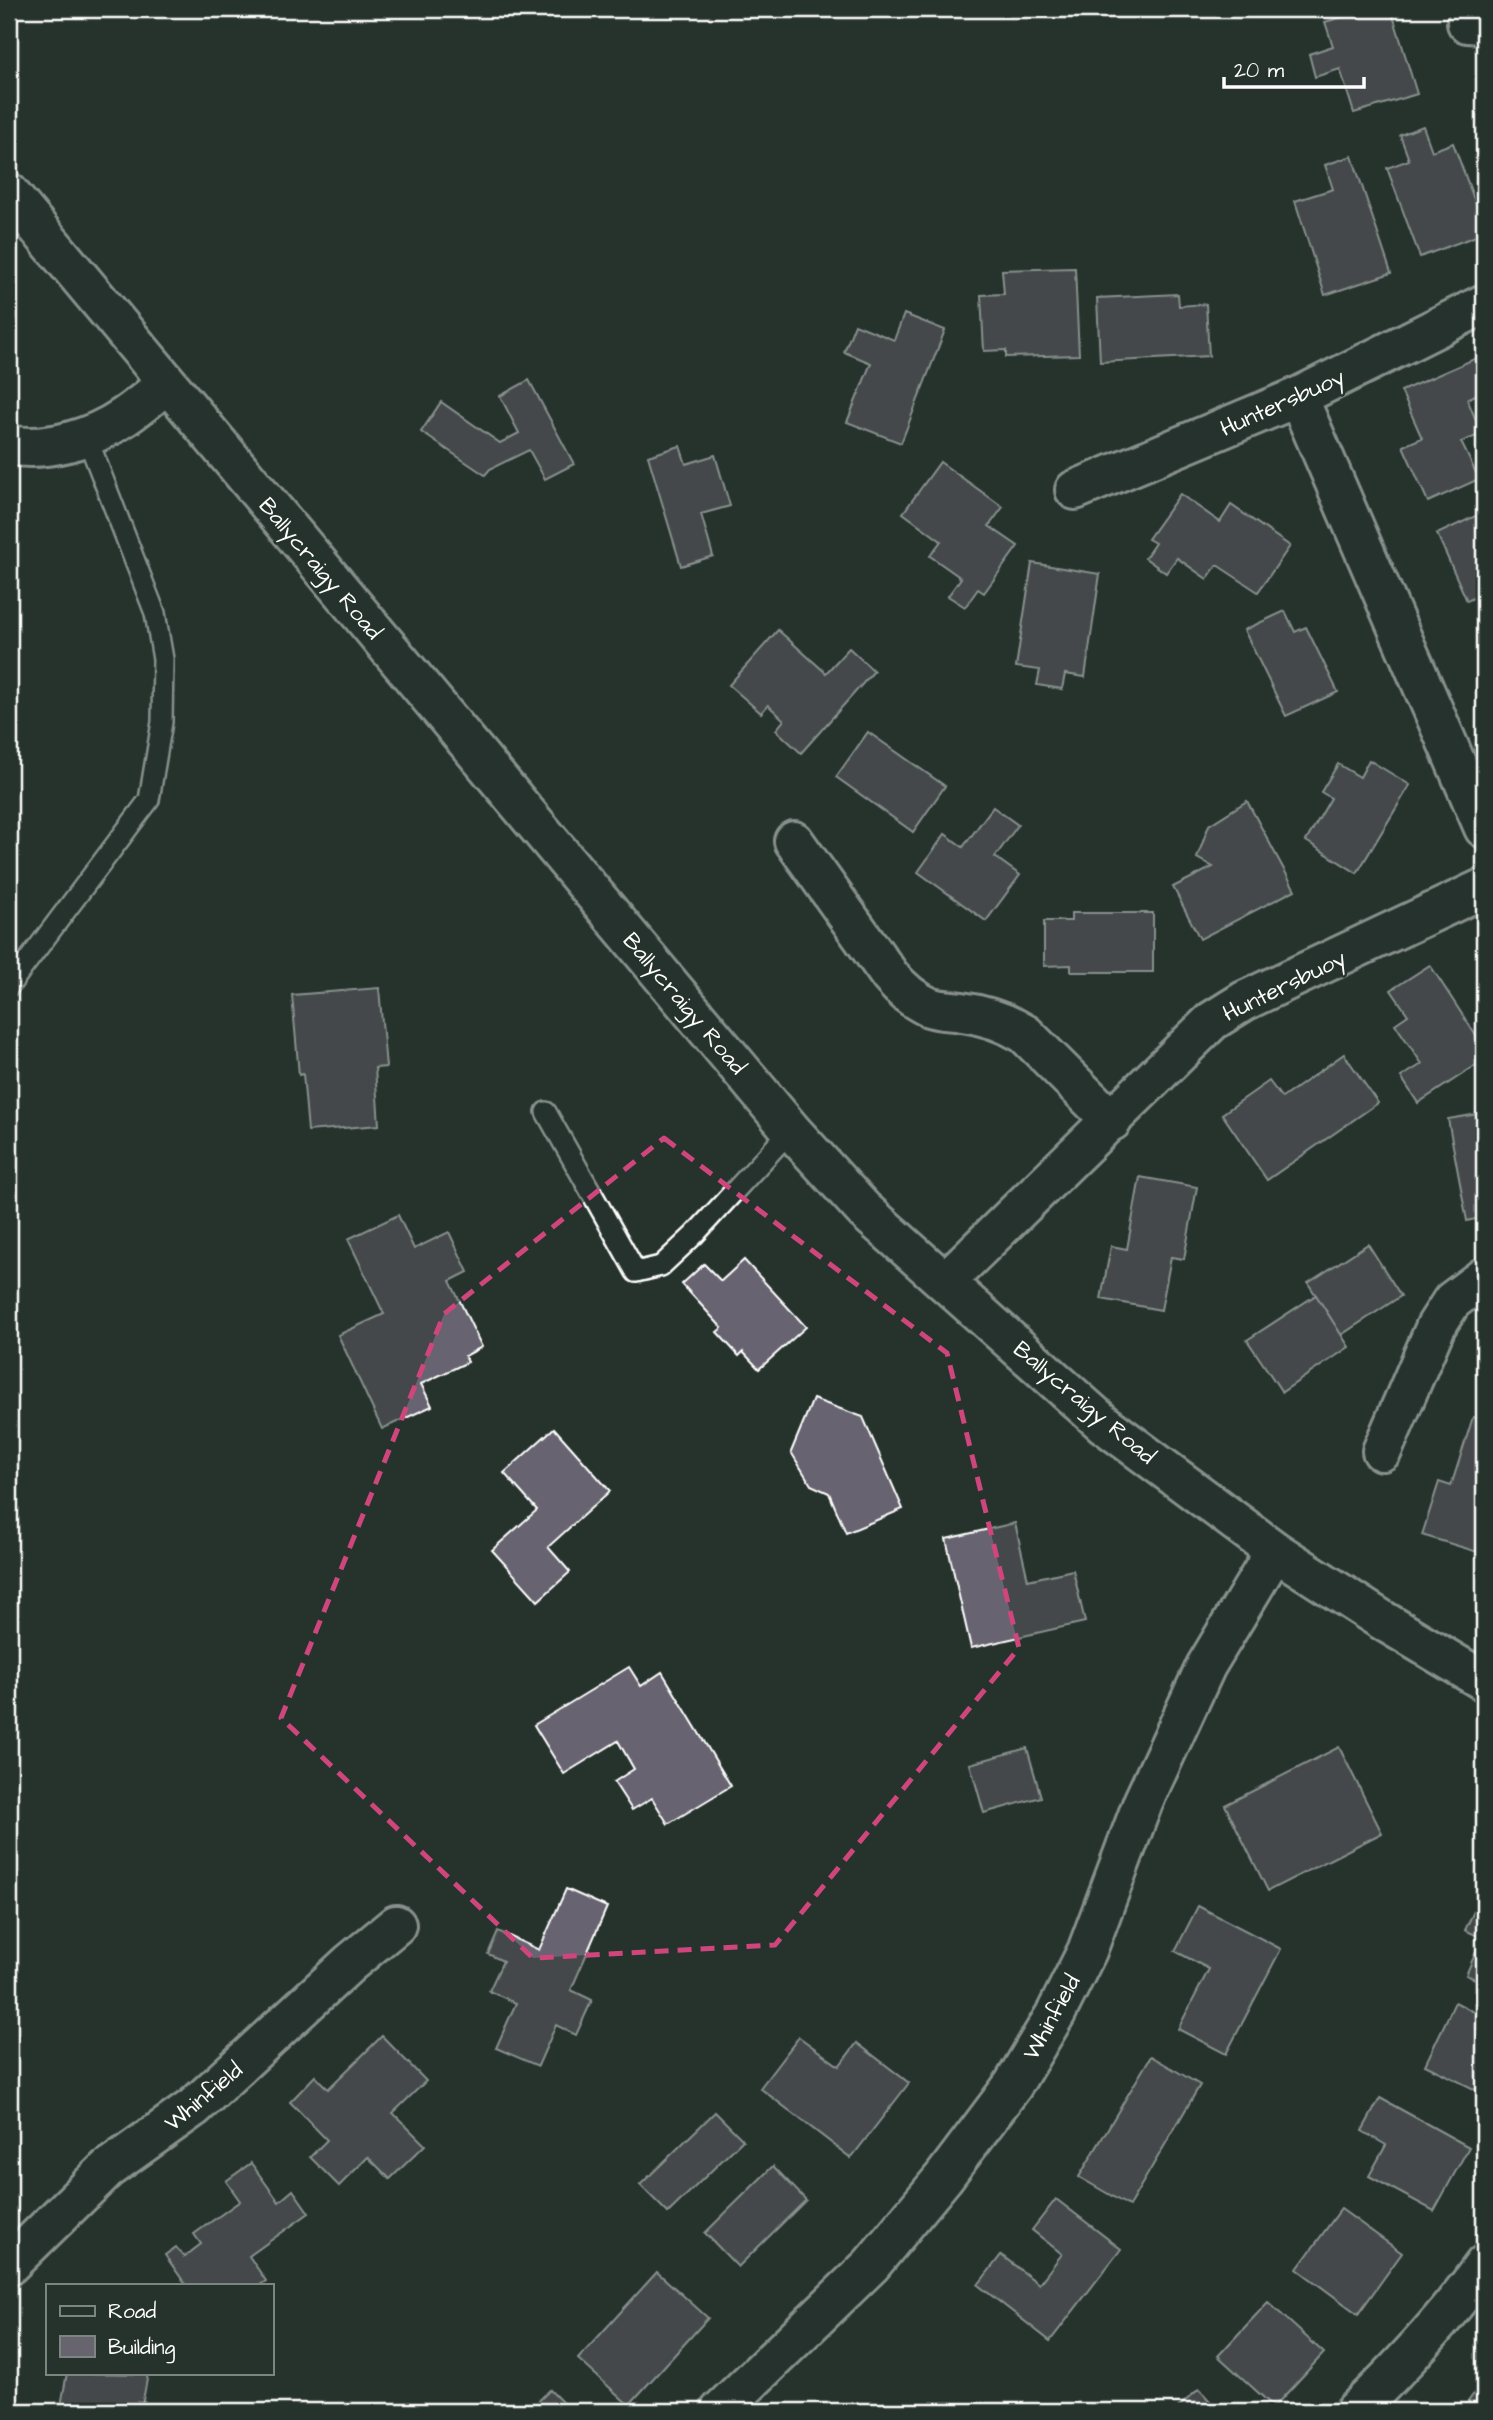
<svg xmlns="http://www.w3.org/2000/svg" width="1493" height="2420" font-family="'Architects Daughter',sans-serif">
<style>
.building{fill:#676470;stroke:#fff;stroke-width:2}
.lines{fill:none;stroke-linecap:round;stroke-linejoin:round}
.service-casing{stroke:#fff;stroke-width:24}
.minor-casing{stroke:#fff;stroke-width:44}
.tertiary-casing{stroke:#fff;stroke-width:44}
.service{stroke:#26332d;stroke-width:19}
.minor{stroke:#26332d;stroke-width:38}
.tertiary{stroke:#26332d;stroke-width:38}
.marked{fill:none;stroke:#ce467c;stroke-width:5;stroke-dasharray:14 9;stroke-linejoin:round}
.labels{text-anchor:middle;stroke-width:5;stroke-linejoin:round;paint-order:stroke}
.street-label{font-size:23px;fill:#fff;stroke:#26332d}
</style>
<rect width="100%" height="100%" fill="#26332d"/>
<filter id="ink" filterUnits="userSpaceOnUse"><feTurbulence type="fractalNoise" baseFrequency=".0143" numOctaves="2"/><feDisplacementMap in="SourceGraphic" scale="14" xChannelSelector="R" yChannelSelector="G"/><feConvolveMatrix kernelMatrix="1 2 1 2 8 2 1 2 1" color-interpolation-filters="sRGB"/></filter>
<g filter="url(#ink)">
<g class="building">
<path d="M 1369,9 L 1391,9 L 1417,94 L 1354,113 L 1340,69 L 1315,77 L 1309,54 L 1333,46 L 1325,22 Z"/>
<path d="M 1423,126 L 1432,151 L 1453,143 L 1484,226 L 1484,233 L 1420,257 L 1387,168 L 1409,160 L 1400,135 Z"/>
<path d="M 1352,156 L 1391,273 L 1325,295 L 1295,201 L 1333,189 L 1325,165 Z"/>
<path d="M 1075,268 L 1079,355 L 1006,357 L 1006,350 L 984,351 L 981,295 L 1004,294 L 1002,270 Z"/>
<path d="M 1178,294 L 1179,306 L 1206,304 L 1209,356 L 1100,362 L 1097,298 Z"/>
<path d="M 904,314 L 945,330 L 901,443 L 847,422 L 871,363 L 844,352 L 855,324 L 894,340 Z"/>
<path d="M 1474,359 L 1484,382 L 1484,391 L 1467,399 L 1482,434 L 1461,442 L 1479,479 L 1428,502 L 1403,446 L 1422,438 L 1401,391 Z"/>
<path d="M 529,380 L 574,464 L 545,479 L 529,450 L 490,469 L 485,475 L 421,432 L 441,402 L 500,443 L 519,433 L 500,396 Z"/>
<path d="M 680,446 L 686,464 L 715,455 L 730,506 L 701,514 L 713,556 L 681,566 L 648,456 Z"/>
<path d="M 940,462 L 1003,507 L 989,526 L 1018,546 L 984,593 L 978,589 L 965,607 L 948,596 L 961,578 L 930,556 L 941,541 L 903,513 Z"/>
<path d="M 1180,494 L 1220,522 L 1231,505 L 1290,546 L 1258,592 L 1217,565 L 1207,579 L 1177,558 L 1166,573 L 1145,558 L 1155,543 L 1148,539 Z"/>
<path d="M 1484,512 L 1484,593 L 1467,601 L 1437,534 Z"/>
<path d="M 1032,563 L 1100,574 L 1085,677 L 1065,674 L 1062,689 L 1037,685 L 1040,670 L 1016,667 Z"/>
<path d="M 1285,611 L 1295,632 L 1306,627 L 1338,692 L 1286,716 L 1244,630 Z"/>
<path d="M 778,630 L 826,673 L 849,648 L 874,671 L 801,753 L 776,730 L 784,720 L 768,705 L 761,713 L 729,685 Z"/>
<path d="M 868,732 L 945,786 L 913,832 L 836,777 Z"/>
<path d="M 1369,760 L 1410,785 L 1357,873 L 1306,841 L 1331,798 L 1321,792 L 1338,764 L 1360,777 Z"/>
<path d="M 1247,801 L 1295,890 L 1200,939 L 1173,887 L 1213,867 L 1197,858 L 1209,825 Z"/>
<path d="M 993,807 L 1018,825 L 995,857 L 1020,875 L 986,921 L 918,872 L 945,834 L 963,847 Z"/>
<path d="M 1071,913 L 1153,913 L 1153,972 L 1071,972 L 1071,965 L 1044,966 L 1044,921 L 1071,921 Z"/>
<path d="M 1430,965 L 1484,1048 L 1484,1060 L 1418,1103 L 1401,1077 L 1422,1064 L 1395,1024 L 1408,1015 L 1391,990 Z"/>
<path d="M 379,988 L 386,1067 L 375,1068 L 379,1125 L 308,1131 L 303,1074 L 299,1075 L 292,995 Z"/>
<path d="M 1344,1054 L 1378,1103 L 1267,1180 L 1222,1114 L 1269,1081 L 1282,1098 Z"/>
<path d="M 1484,1113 L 1484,1217 L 1467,1221 L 1448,1119 Z"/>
<path d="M 1140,1177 L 1197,1187 L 1184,1259 L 1171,1257 L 1161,1310 L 1101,1299 L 1111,1246 L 1127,1249 Z"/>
<path d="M 398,1215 L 414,1249 L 449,1232 L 468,1272 L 450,1281 L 482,1347 L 465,1356 L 468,1362 L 421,1384 L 432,1406 L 382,1429 L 338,1335 L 384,1314 L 348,1239 Z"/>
<path d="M 1368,1244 L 1401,1296 L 1341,1335 L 1308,1283 Z"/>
<path d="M 744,1260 L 806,1327 L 759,1369 L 743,1352 L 739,1356 L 717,1332 L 722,1328 L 682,1284 L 704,1264 L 721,1281 Z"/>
<path d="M 1316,1295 L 1349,1347 L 1282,1392 L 1247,1340 Z"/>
<path d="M 813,1399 L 863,1417 L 903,1509 L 846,1533 L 829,1493 L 811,1485 L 791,1452 Z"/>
<path d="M 1473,1417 L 1484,1420 L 1484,1554 L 1422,1535 L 1439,1482 L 1451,1486 Z"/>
<path d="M 554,1428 L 610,1491 L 548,1547 L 570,1572 L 538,1601 L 492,1550 L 537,1510 L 504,1473 Z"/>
<path d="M 1015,1523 L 1028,1580 L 1073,1570 L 1085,1622 L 971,1648 L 946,1539 Z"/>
<path d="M 629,1667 L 641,1686 L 662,1672 L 731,1786 L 668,1824 L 652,1798 L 632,1810 L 614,1782 L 634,1769 L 618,1741 L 564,1774 L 534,1725 Z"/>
<path d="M 1339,1747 L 1382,1833 L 1268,1891 L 1225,1805 Z"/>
<path d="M 1027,1748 L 1041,1797 L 984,1813 L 970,1764 Z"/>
<path d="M 566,1889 L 607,1907 L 571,1990 L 592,2000 L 576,2035 L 556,2025 L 538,2066 L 496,2048 L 516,2003 L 489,1991 L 503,1961 L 488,1954 L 498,1931 L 539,1950 Z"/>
<path d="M 1479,1901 L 1484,1904 L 1484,1983 L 1466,1975 L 1482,1938 L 1465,1930 Z"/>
<path d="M 1198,1906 L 1281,1949 L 1226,2054 L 1178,2029 L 1209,1969 L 1175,1951 Z"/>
<path d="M 1455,2002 L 1484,2017 L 1484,2094 L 1425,2065 Z"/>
<path d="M 382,2036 L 426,2081 L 393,2113 L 425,2145 L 390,2179 L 368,2157 L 339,2186 L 310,2157 L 327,2140 L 290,2102 L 315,2076 L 328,2089 Z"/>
<path d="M 799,2037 L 839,2066 L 857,2043 L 909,2083 L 851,2158 L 760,2088 Z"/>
<path d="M 1151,2056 L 1200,2085 L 1129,2206 L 1079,2177 Z"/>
<path d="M 1380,2098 L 1469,2147 L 1434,2211 L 1369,2176 L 1386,2145 L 1362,2131 Z"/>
<path d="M 715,2112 L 743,2140 L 668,2213 L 640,2185 Z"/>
<path d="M 251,2163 L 279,2202 L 293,2190 L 309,2213 L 249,2256 L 266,2281 L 260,2285 L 186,2285 L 165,2255 L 176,2247 L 184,2257 L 201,2244 L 194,2234 L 240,2201 L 226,2181 Z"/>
<path d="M 773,2166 L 806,2200 L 738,2267 L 705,2233 Z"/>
<path d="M 1056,2199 L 1121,2249 L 1050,2341 L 978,2285 L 1001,2255 L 1039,2284 L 1062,2254 L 1032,2230 Z"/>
<path d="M 1341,2209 L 1402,2253 L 1358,2314 L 1297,2269 Z"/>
<path d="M 657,2272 L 708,2318 L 629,2405 L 578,2359 Z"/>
<path d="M 1268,2302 L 1324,2353 L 1274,2407 L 1218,2356 Z"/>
<path d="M 67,2373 L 148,2374 L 141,2411 L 60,2411 Z"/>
<path d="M 1484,2380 L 1484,2411 L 1461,2411 Z"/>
<path d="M 1199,2389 L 1219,2411 L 1174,2411 Z"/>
<path d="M 550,2390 L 571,2411 L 528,2411 Z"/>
</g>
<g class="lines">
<g class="service-casing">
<g id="service">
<path d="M 9,986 L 149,800 L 162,722 L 163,659 L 155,613 L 86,435"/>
<path d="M 546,1112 L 636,1272 L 661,1266 L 694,1235 L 791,1130"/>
</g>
</g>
<g class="minor-casing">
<g id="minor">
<path d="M 1467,23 L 1484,24"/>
<path d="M 1298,397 L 1484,828"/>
<path d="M 9,445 C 46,452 92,439 124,417 C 139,407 153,395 167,383"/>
<path d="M 1075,490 L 1298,397 L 1484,304"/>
<path d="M 794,841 L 890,976 C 901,989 913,1000 929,1007 C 940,1011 951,1010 962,1012 C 985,1015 1005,1022 1025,1034 L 1112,1121"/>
<path d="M 945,1282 L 1212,1021 L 1244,1001 L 1484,888"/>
<path d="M 1382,1451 L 1436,1326 L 1452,1301 L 1484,1277"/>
<path d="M 9,2265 L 107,2169 L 194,2107 L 350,1963 L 396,1925"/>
<path d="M 720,2411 L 871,2265 L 944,2177 L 1013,2085 L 1056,2013 L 1087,1951 L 1143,1802 L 1206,1666 L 1275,1551"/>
<path d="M 1355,2411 C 1402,2366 1446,2318 1484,2265"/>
</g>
</g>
<g class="tertiary-casing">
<path id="tertiary" d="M 9,193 L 791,1130 L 864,1210 L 1104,1424 L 1275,1551 L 1382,1620 L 1484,1681"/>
</g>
<use href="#service" class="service"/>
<use href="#minor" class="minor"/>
<use href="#tertiary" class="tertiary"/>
</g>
</g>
<path d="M0 0H1493V2420H0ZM 664,1138 L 947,1353 L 1019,1648 L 775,1945 L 533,1958 L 281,1718 L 444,1314 Z" fill="#26332d" fill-opacity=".55" fill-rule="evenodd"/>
<path class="marked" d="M 664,1138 L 947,1353 L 1019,1648 L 775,1945 L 533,1958 L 281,1718 L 444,1314 Z"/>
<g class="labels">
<g class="street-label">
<text transform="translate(1282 402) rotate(-24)" y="8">Huntersbuoy</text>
<text transform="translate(321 568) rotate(50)" y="8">Ballycraigy Road</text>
<text transform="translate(1284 985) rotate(-26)" y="8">Huntersbuoy</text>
<text transform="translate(685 1003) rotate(50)" y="8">Ballycraigy Road</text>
<text transform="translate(1085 1402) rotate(40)" y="8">Ballycraigy Road</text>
<text transform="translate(1051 2017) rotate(-61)" y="8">Whinfield</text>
<text transform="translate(203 2096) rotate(-40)" y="8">Whinfield</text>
</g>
</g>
<rect width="1493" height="2420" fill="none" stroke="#26332d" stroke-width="35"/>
<rect x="18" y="18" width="1458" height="2385" fill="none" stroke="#fff" stroke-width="2.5" filter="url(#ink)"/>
<rect x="46" y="2284" width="228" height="91" fill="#26332d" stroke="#7d8581" stroke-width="2"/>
<rect x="60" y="2306" width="35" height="10" fill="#26332d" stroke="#7d8581" stroke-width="2"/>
<text x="108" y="2318" font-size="21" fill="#ffffff">Road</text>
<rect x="60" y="2336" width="35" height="21" fill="#676470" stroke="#7d8581" stroke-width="2"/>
<text x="108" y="2354" font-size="21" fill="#ffffff">Building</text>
<path d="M1224 77v10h140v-10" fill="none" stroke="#ffffff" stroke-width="3.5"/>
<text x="1234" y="77" font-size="21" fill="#ffffff" stroke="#26332d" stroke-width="5" paint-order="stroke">20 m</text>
</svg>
